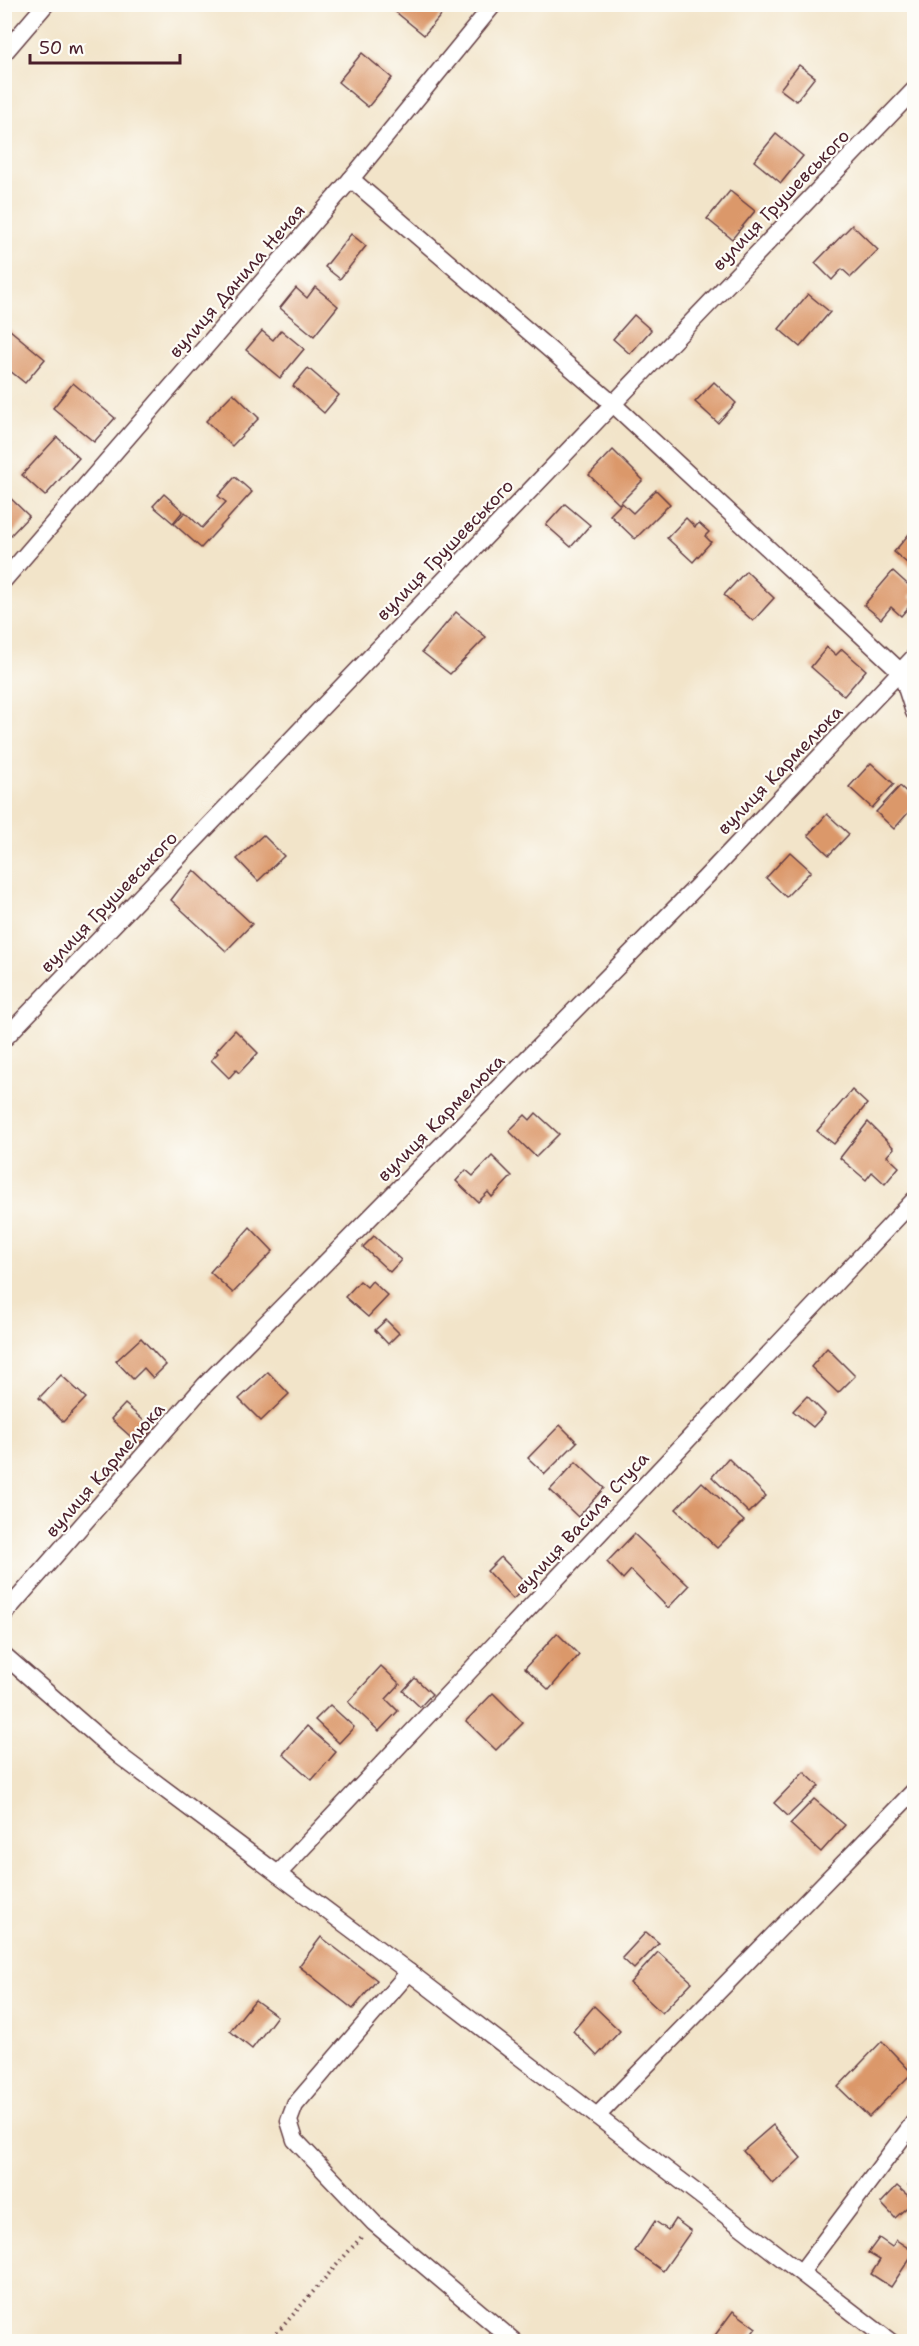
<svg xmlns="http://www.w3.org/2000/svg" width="919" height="2346" font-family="'Shantell Sans',sans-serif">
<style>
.building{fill:#db986b}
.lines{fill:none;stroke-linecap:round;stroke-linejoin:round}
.minor-casing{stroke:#633d43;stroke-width:19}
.path{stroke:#633d43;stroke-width:4;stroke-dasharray:1.5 4.5;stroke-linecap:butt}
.minor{stroke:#fff;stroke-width:16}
.labels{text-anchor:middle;stroke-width:4.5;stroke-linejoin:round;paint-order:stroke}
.street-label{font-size:18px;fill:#4a1f2b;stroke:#fdfcf7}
</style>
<rect width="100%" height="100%" fill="#fdfcf7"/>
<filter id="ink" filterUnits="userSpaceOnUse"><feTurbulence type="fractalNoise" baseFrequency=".0167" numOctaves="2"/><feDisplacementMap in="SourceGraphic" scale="12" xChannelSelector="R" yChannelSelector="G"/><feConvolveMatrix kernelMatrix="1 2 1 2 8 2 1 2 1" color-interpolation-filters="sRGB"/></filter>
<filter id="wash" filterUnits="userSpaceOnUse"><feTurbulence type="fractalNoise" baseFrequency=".008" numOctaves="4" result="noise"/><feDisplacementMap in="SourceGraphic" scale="24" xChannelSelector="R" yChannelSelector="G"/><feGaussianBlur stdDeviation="1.35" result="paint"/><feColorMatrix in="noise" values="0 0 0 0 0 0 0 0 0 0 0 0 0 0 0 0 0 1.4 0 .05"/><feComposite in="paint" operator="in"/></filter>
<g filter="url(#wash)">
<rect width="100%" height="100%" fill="#f2e4c9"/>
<g id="blocks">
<g class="building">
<path d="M 396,4 L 445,4 L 448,7 L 424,35 L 392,9 Z"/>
<path d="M 362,53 L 392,78 L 368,107 L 338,82 Z"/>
<path d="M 799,65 L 815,77 L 796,101 L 780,89 Z"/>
<path d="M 776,134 L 803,156 L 781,183 L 754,161 Z"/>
<path d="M 730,191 L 755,211 L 732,239 L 707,219 Z"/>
<path d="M 852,225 L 878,250 L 851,277 L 842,269 L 832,280 L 815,263 Z"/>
<path d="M 351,234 L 366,246 L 340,279 L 325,267 Z"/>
<path d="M 315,287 L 338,306 L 314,336 L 280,308 L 296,288 L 307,298 Z"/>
<path d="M 808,294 L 830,312 L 800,347 L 779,329 Z"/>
<path d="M 634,315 L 651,330 L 630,354 L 613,339 Z"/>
<path d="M 4,325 L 45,359 L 25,383 L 4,366 Z"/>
<path d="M 281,330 L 304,349 L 280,378 L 246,350 L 262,331 L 273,340 Z"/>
<path d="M 308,368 L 339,395 L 324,413 L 293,386 Z"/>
<path d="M 714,382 L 736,403 L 718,423 L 695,402 Z"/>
<path d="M 73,383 L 115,418 L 94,442 L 53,408 Z"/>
<path d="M 233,393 L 259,418 L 232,446 L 206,421 Z"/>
<path d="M 57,437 L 79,458 L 45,496 L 22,475 Z"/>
<path d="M 613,450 L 643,480 L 619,504 L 589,475 Z"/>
<path d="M 235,477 L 252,492 L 201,548 L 174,524 L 185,512 L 202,528 L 226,502 L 218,496 Z"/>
<path d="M 656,490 L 670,504 L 635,539 L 610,515 L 622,503 L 633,513 Z"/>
<path d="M 4,492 L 29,516 L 10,536 L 4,530 Z"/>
<path d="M 164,494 L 183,511 L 173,523 L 153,506 Z"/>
<path d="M 565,504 L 590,525 L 571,547 L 546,525 Z"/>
<path d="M 686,518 L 695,527 L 699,523 L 709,532 L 705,536 L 711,542 L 693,562 L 667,538 Z"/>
<path d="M 914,528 L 914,569 L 894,552 Z"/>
<path d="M 746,571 L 774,598 L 753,621 L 724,595 Z"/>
<path d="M 893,571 L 914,590 L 909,597 L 914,601 L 901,616 L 891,607 L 881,619 L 864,605 Z"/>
<path d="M 456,612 L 486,637 L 450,674 L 422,652 Z"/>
<path d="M 827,647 L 836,655 L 842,649 L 866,670 L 844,696 L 811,667 Z"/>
<path d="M 871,763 L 894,784 L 872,808 L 849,787 Z"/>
<path d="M 900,786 L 914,799 L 914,806 L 894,829 L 876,812 Z"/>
<path d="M 827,814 L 849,834 L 829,855 L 808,835 Z"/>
<path d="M 263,835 L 284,856 L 258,881 L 237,859 Z"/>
<path d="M 790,852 L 811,871 L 786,897 L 766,878 Z"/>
<path d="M 194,870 L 252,924 L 226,951 L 171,900 Z"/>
<path d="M 235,1030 L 258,1053 L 239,1073 L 236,1070 L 229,1078 L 211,1060 L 218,1053 L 216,1051 Z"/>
<path d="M 852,1090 L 867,1104 L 834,1144 L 817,1131 Z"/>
<path d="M 536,1113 L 559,1134 L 536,1157 L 509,1131 L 525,1115 L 530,1120 Z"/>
<path d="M 868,1122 L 894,1148 L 887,1156 L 899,1167 L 885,1184 L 872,1172 L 866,1180 L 840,1158 Z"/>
<path d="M 492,1156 L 512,1176 L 492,1197 L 488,1192 L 478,1202 L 456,1181 L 466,1170 L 473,1176 Z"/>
<path d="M 250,1227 L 273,1251 L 233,1293 L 210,1272 Z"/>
<path d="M 374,1236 L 401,1260 L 390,1272 L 363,1247 Z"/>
<path d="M 360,1281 L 367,1287 L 372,1281 L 388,1296 L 368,1317 L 345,1297 Z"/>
<path d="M 386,1320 L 399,1333 L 388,1344 L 375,1330 Z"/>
<path d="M 141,1338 L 166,1365 L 153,1378 L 144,1368 L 133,1379 L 116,1361 Z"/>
<path d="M 827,1348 L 855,1376 L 838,1393 L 811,1367 Z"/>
<path d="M 268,1372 L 289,1394 L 261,1421 L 239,1399 Z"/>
<path d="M 61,1375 L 86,1398 L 63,1422 L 39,1398 Z"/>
<path d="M 807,1396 L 825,1414 L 813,1427 L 793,1411 Z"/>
<path d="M 125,1404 L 153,1429 L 139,1444 L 111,1419 Z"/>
<path d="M 560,1425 L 577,1442 L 545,1474 L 528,1458 Z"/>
<path d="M 728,1458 L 766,1496 L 749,1513 L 712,1477 Z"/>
<path d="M 576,1462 L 604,1488 L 578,1517 L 550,1490 Z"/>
<path d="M 702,1482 L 744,1521 L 717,1548 L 676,1509 Z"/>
<path d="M 634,1534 L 689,1586 L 668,1608 L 631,1570 L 623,1579 L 607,1562 Z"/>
<path d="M 501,1557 L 528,1585 L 513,1599 L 487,1571 Z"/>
<path d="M 557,1633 L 579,1655 L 549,1690 L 525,1668 Z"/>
<path d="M 381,1666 L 400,1684 L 386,1699 L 398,1711 L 379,1731 L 348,1702 Z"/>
<path d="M 415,1678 L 432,1694 L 420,1707 L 403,1691 Z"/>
<path d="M 493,1693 L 523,1723 L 496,1750 L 466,1721 Z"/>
<path d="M 330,1705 L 354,1727 L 339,1743 L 315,1720 Z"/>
<path d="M 307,1726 L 336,1752 L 312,1780 L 283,1754 Z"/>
<path d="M 804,1772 L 819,1786 L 788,1816 L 774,1803 Z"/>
<path d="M 814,1799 L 845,1825 L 821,1852 L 790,1824 Z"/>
<path d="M 646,1932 L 659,1943 L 634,1969 L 622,1958 Z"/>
<path d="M 321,1937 L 377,1980 L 353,2009 L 299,1966 Z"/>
<path d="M 658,1952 L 692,1982 L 662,2013 L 630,1983 Z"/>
<path d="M 255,2000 L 277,2016 L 252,2049 L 230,2031 Z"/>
<path d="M 594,2006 L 620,2031 L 597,2056 L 573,2031 Z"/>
<path d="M 882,2041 L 912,2073 L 869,2117 L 838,2087 Z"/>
<path d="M 773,2125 L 801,2158 L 773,2184 L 743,2151 Z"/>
<path d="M 914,2177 L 914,2192 L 908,2185 Z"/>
<path d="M 897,2186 L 914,2201 L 895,2218 L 881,2203 Z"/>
<path d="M 914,2209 L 914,2224 L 907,2218 Z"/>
<path d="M 675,2219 L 691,2231 L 663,2271 L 635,2251 L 655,2221 L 668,2230 Z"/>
<path d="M 879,2238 L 892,2247 L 896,2240 L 914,2252 L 891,2287 L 871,2274 L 880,2260 L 868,2253 Z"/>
<path d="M 733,2311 L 756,2328 L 746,2342 L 710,2342 Z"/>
</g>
</g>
</g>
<g filter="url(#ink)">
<use href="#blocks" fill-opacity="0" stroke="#633d43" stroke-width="1.5"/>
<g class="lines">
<g class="minor-casing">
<g id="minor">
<path d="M 4,53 L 46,4"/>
<path d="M 351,179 L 612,403 L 901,672 L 914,712"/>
<path d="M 4,580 L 351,179 L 494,4"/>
<path d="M 4,1039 L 914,90"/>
<path d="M 4,1614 L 205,1385 L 704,879 L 914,657"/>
<path d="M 4,1655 L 120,1756 L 409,1972 L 891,2342"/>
<path d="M 278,1874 L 914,1200"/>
<path d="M 409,1972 L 295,2105 L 289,2121 L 295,2140 L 374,2223 L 515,2342"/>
<path d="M 597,2116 L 914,1791"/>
<path d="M 802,2271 L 914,2122"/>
</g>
</g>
<path class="path" d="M 269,2342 L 363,2235"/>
<use href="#minor" class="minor"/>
</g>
</g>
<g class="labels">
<g class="street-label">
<text transform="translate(781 200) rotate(-46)" y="6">вулиця Грушевського</text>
<text transform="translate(237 281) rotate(-49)" y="6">вулиця Данила Нечая</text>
<text transform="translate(445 550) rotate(-46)" y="6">вулиця Грушевського</text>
<text transform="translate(780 770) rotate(-46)" y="6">вулиця Кармелюка</text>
<text transform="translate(109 902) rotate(-46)" y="6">вулиця Грушевського</text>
<text transform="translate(441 1118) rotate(-45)" y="6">вулиця Кармелюка</text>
<text transform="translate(105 1470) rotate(-49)" y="6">вулиця Кармелюка</text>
<text transform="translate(582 1523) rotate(-47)" y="6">вулиця Василя Стуса</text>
</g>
</g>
<rect width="919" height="2346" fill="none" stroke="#fdfcf7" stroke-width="24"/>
<path d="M30 54v9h150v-9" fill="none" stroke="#4a1f2b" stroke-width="3"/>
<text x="39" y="54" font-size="18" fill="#4a1f2b" stroke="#fdfcf7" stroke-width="4.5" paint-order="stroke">50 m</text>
</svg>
